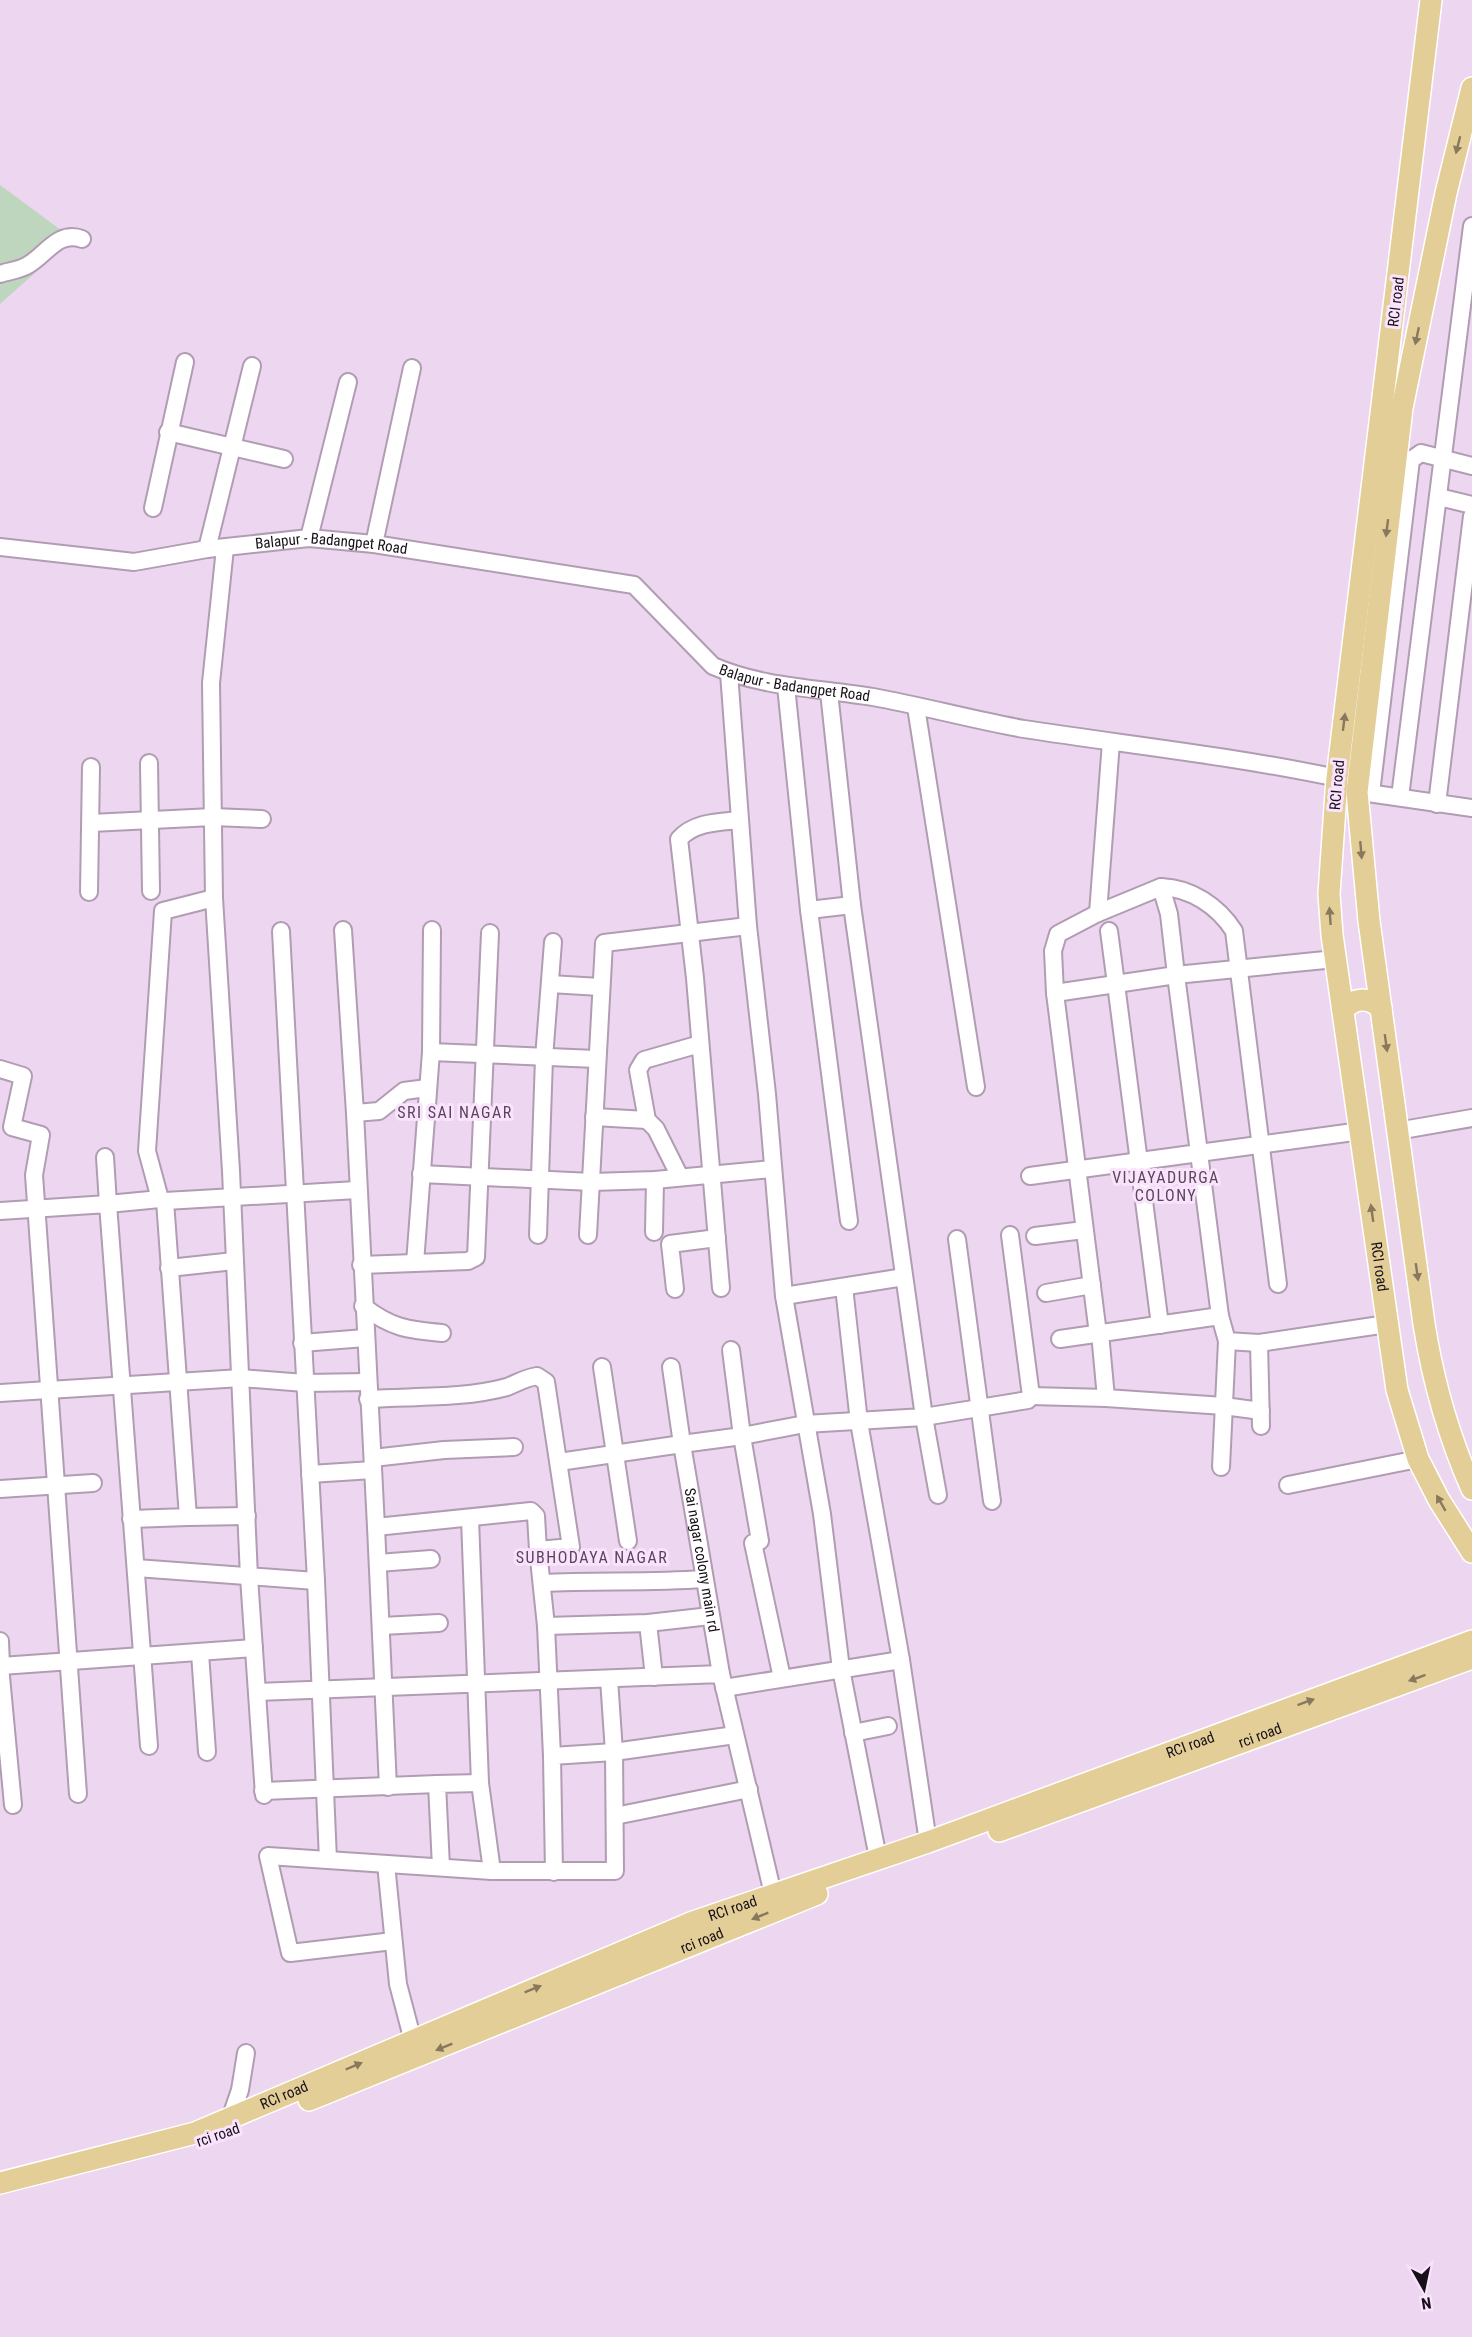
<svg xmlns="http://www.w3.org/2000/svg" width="1472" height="2337" font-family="'Roboto Condensed',sans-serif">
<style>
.park{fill:#bfd6be}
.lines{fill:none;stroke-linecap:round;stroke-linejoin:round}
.minor-casing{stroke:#b19cb3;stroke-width:20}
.major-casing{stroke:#fff;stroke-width:24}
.minor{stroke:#fff;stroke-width:16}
.major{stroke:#e3ce97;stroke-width:21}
.oneway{fill:#88785e}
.labels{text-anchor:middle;stroke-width:6;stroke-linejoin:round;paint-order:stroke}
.street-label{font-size:15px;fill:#181019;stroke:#fae3fc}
.neighbourhood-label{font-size:16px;letter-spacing:1.5px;fill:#59465b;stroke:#fae3fc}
</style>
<rect width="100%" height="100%" fill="#edd6ef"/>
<path class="park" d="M 0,185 L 73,239 L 0,304 Z"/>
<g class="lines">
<g class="minor-casing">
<g id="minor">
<path d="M 0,274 C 9,271 20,270 28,265 C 46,255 58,230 82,239"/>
<path d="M 168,432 L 284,459"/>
<path d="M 1439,497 L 1472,505"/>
<path d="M 153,508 L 185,362"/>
<path d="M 309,538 L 348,382"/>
<path d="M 374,544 L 412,368"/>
<path id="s1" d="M 0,547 L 134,562 L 207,549 L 309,538 L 374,544 L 634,585 L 713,666 C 764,688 819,688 873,697 C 923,706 973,720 1024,729 C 1128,745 1233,756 1337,778"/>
<path d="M 225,548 L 211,683 L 214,898 L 231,1171 L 249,1577 L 264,1795"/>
<path d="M 207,549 L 252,366"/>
<path d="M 729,673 L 748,926 L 767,1094 L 784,1296 L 822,1514 L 841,1669 L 878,1858"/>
<path d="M 786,686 L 809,910 L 849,1221"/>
<path d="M 916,707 L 976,1087"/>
<path d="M 149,763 L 151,891"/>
<path d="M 1361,792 L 1472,808"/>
<path d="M 1371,793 L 1411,460 L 1421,453 L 1472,466"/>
<path d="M 1400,797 L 1472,226"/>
<path d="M 1437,804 L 1472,516"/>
<path d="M 91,823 L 213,817 L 262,819"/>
<path d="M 1161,887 C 1191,888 1218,906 1234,931 L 1278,1284"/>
<path d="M 89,892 L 91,767"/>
<path d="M 809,910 L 852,905"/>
<path d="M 1098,913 L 1161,887 L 1169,914 L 1176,975 L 1335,959"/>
<path d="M 343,930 L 355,1113 L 376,1527 L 531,1511 L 536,1516 L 538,1550"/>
<path d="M 281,931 L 316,1581 L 328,1860"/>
<path d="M 550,984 L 600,987"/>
<path d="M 1055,993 L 1053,951 L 1058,934 L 1098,913 L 1111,742"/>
<path d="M 431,1052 L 596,1059"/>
<path d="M 0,1069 L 23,1076 L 12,1127 L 41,1135 L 34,1175 L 78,1794"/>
<path d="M 355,1113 L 379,1111 L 404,1091 L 427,1088"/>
<path d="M 594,1117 L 647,1120"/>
<path d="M 1397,1131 L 1472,1118"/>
<path d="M 105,1157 L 108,1204 L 160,1199"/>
<path d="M 421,1174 L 592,1182 L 655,1180 L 772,1169"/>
<path d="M 1030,1176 L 1199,1153 L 1176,975 L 1116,984 L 1109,931"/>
<path d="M 680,1177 L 656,1129 L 647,1120 L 638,1070 L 644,1060 L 700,1044"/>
<path d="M 165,1201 L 357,1190"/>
<path d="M 0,1211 L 108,1204 L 149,1746"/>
<path d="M 654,1232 L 655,1180"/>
<path d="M 538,1235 L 544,1058 L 553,942"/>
<path d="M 588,1235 L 604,943 L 748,926"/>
<path d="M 1035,1236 L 1084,1230"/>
<path d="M 957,1239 L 992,1501"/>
<path d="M 415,1263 L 431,1052 L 432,930"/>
<path d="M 361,1265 L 468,1261 L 476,1257 L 490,933"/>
<path d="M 169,1268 L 234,1261"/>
<path d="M 844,1287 L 859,1422 L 901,1660 L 928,1842"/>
<path d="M 721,1288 L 695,978 L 679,839 C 694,822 719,822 739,820"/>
<path d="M 675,1289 L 670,1244 L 717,1238"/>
<path d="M 1046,1293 L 1092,1285"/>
<path d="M 784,1296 L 904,1277"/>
<path d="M 363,1306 C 391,1328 408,1330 442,1333"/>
<path d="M 1100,1333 L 1106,1398 L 1224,1406 L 1261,1411"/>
<path d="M 1098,1334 L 1055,993 L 1116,984 L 1160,1325"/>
<path d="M 1060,1339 L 1220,1316"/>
<path d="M 302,1343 L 365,1338"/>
<path d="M 1259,1343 L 1227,1341 L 1220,1316 L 1199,1153 L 1361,1131"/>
<path d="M 602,1367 L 628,1541"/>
<path d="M 671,1367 L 682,1444 L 742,1436 L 731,1350"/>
<path d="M 0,1393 L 241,1378 L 305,1383 L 367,1382"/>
<path d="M 1031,1396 L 1106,1398"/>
<path d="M 368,1399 C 413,1396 463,1399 507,1387 C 517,1383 525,1378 537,1376 L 546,1382 L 571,1547 L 538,1550 L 546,1626 L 552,1756"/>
<path d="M 1261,1426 L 1259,1343 L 1387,1324"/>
<path d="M 373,1458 L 444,1450 L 514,1447"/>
<path id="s2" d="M 559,1462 L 682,1444 L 721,1674"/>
<path d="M 1221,1467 L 1227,1341"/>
<path d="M 310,1474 L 373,1470"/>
<path d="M 1288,1485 L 1418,1459"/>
<path d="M 0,1489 L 93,1483"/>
<path d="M 938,1495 L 924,1417 L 1028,1400 L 1031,1396 L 1010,1235"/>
<path d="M 188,1517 L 247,1516"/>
<path d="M 131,1519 L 188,1517 L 165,1201 L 160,1199 L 147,1151 L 163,911 L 214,898"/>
<path d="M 470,1519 L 480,1783 L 492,1871"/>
<path d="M 376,1527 L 388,1787"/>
<path d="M 378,1563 L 431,1559"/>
<path d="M 136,1568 L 316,1581"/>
<path d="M 542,1583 C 596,1580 649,1583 703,1579"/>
<path d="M 648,1623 L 654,1677"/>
<path d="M 382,1626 L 439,1623"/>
<path d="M 546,1626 L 648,1623 L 710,1616"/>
<path d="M 0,1641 L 1,1666 L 254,1648"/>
<path d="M 200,1653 L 207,1752"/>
<path d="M 0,1666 L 13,1805"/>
<path d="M 782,1678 L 753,1543 L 760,1541 L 742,1436 L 805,1424 L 924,1417 L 852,905 L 829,692"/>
<path d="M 724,1688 L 901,1660"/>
<path d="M 257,1692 L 721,1674 L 773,1894"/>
<path d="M 853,1733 L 888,1726"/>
<path d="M 263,1791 L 437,1784"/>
<path d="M 615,1816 L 749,1789"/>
<path d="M 386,1864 L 398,1984 L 413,2041"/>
<path d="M 441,1867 L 437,1784 L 480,1783"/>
<path d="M 554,1872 L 552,1756 L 614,1752 L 735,1735"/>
<path d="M 393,1941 L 290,1953 L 268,1856 L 492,1871 L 615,1871 L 614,1752 L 609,1679"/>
<path d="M 230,2119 L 240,2090 L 246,2053"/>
</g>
</g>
<g class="major-casing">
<g id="major">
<path id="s3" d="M 1431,0 L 1337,778 L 1329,894 L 1332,935 L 1397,1390 L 1418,1459 L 1439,1500 L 1472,1552"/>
<path d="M 1472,88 L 1446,193 L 1402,408 L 1357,792 L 1369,921 L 1424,1324 C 1433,1381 1448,1435 1472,1489"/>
<path d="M 1343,1011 C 1353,997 1369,997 1381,1008"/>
<path id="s4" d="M 999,1831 L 1472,1658"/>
<path id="s5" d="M 309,2100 L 817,1894"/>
<path id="s6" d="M 0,2183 L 195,2133 L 693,1922 L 928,1842 L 1472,1641"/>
</g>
</g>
<use href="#minor" class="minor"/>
<use href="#major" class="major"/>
</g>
<defs><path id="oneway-solid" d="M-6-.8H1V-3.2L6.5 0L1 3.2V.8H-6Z" transform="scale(1.5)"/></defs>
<g class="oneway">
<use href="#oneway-solid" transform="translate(1458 145) rotate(104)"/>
<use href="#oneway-solid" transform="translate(1417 336) rotate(102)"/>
<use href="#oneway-solid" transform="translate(1387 528) rotate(97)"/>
<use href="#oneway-solid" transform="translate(1344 722) rotate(-83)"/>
<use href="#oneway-solid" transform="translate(1361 850) rotate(85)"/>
<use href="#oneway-solid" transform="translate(1330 916) rotate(-94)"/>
<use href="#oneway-solid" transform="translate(1386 1043) rotate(82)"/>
<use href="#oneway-solid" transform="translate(1372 1213) rotate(-98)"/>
<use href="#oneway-solid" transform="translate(1417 1272) rotate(82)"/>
<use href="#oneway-solid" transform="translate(1441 1503) rotate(-120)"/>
<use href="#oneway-solid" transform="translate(1417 1678) rotate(160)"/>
<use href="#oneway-solid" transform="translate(1306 1702) rotate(-20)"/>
<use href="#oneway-solid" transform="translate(760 1916) rotate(158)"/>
<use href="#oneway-solid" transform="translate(533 1989) rotate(-22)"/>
<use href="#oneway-solid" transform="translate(444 2047) rotate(158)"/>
<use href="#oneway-solid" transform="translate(354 2066) rotate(-23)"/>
</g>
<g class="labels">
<g class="street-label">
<text transform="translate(1396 302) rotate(-83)" y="5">RCI road</text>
<text dy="5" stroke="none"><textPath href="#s1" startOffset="334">Balapur - Badangpet Road</textPath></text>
<text dy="5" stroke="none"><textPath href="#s1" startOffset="837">Balapur - Badangpet Road</textPath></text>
<text transform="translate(1337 785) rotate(-85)" y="5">RCI road</text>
<text dy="5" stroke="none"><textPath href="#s3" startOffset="1276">RCI road</textPath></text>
<text dy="5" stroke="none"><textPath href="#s2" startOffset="242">Sai nagar colony main rd</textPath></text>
<text dy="5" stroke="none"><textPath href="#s4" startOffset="278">rci road</textPath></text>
<text dy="5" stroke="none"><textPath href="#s6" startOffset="1270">RCI road</textPath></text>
<text dy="5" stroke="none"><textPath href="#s6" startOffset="784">RCI road</textPath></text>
<text dy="5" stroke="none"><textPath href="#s5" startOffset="424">rci road</textPath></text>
<text dy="5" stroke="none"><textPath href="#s6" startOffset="298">RCI road</textPath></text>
<text transform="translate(218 2135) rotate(-19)" y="5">rci road</text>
</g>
<g class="neighbourhood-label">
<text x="455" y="1118">SRI SAI NAGAR</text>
<text x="1166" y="1183">VIJAYADURGA<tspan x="1166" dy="18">COLONY</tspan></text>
<text x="592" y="1563">SUBHODAYA NAGAR</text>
</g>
</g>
<g transform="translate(1424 2289) rotate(171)" stroke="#fae3fc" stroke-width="4.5" paint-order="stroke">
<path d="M0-4.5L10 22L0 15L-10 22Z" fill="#181019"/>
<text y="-9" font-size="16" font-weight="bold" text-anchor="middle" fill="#181019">N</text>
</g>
</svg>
